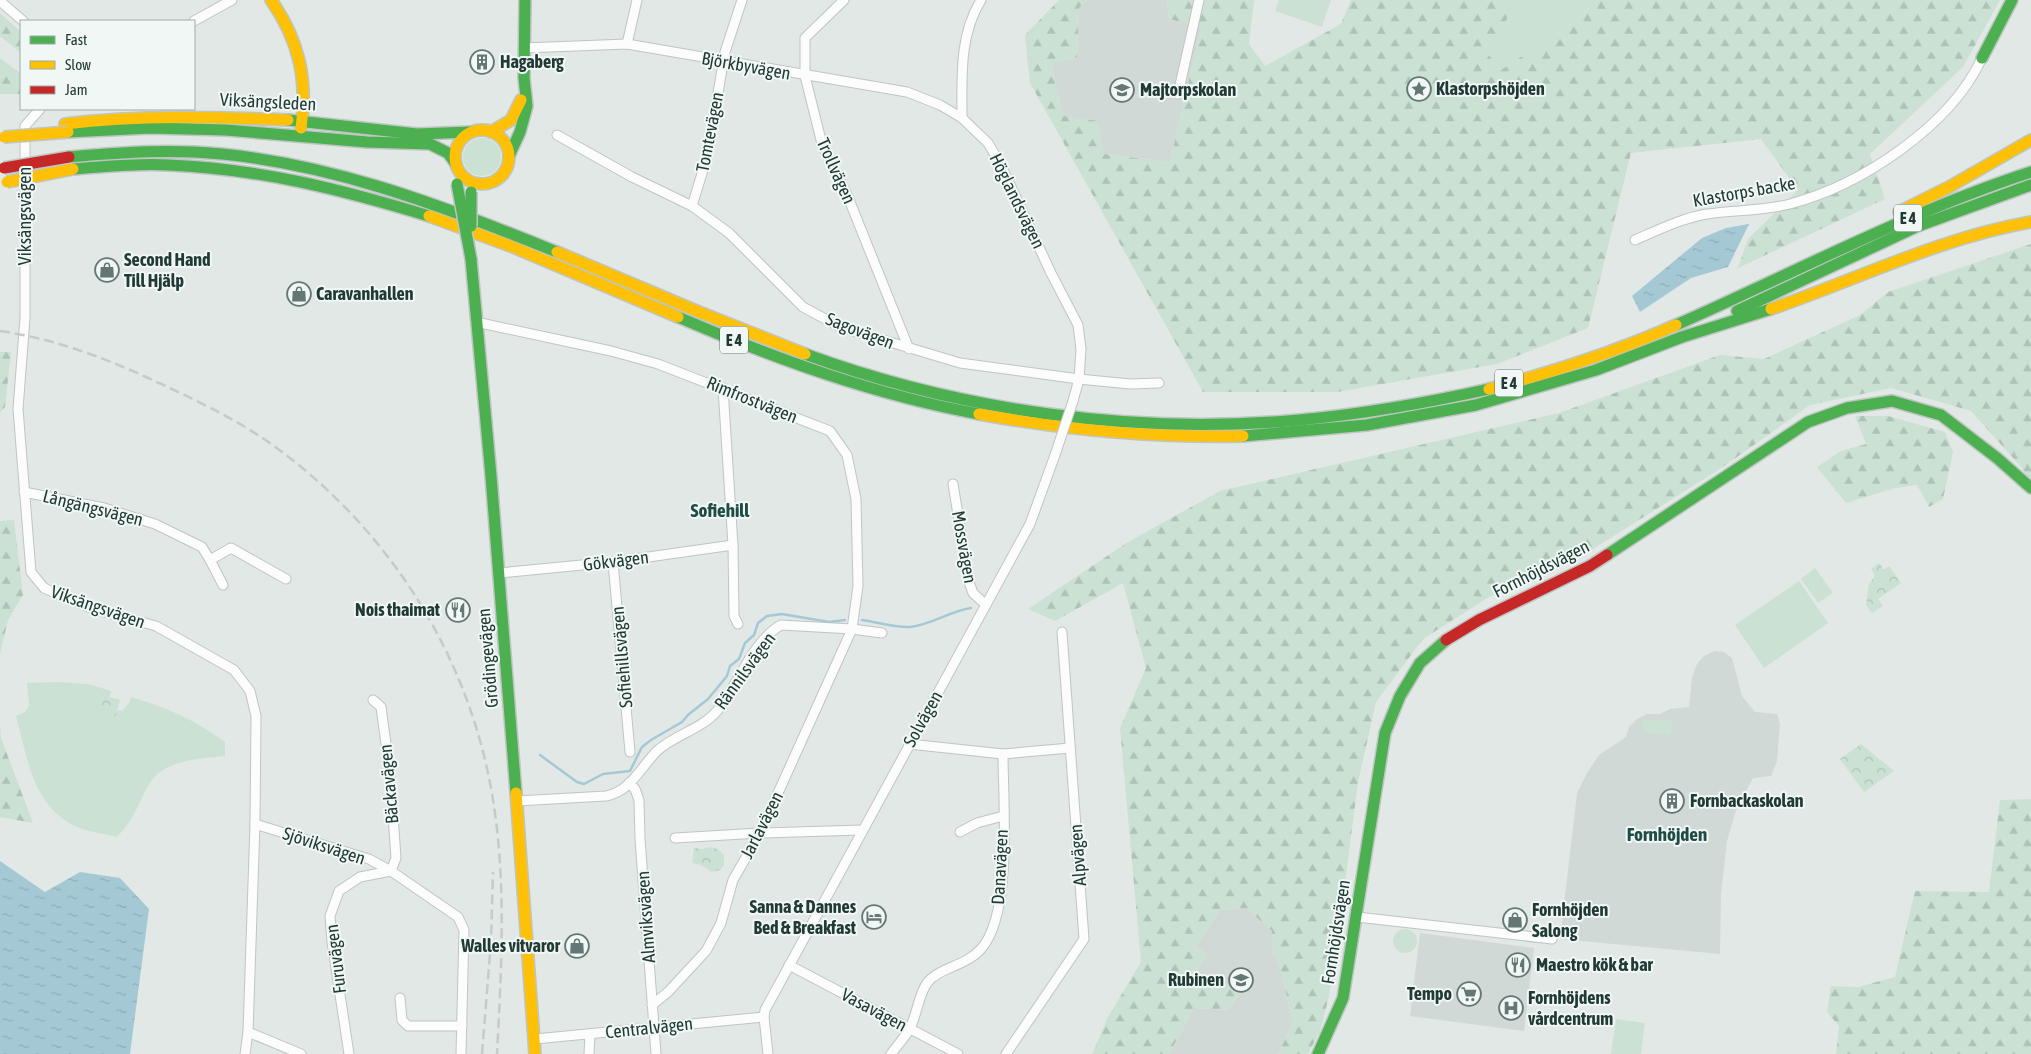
<svg xmlns="http://www.w3.org/2000/svg" width="2031" height="1054" font-family="'Asap Condensed',sans-serif">
<style>
.built{fill:#d0d9d6}
.grass{fill:#cbe1d4}
.forest{fill:url(#forest-firs)}
.park{fill:url(#park-crowns)}
.water{fill:url(#water-ripples)}
.lines{fill:none;stroke-linecap:round;stroke-linejoin:round}
.stream{stroke:#a4c9d5;stroke-width:2.5}
.street-casing{stroke:#bfc5c3;stroke-width:11}
.fast-casing{stroke:#bec6c3;stroke-width:14}
.slow-casing{stroke:#bec6c3;stroke-width:14}
.jam-casing{stroke:#bec6c3;stroke-width:14}
.street{stroke:#fbfcfb;stroke-width:9}
.fast{stroke:#4caf50;stroke-width:11}
.slow{stroke:#ffc107;stroke-width:11}
.jam{stroke:#c62828;stroke-width:11}
.rail{stroke:#c6cac9;stroke-width:2.5;stroke-dasharray:10 5;stroke-linecap:butt}
.street-bridge-casing{stroke:#bfc5c3;stroke-width:11;stroke-linecap:butt}
.fast-bridge-casing{stroke:#bec6c3;stroke-width:14;stroke-linecap:butt}
.slow-bridge-casing{stroke:#bec6c3;stroke-width:14;stroke-linecap:butt}
.jam-bridge-casing{stroke:#bec6c3;stroke-width:14;stroke-linecap:butt}
.street-bridge{stroke:#fbfcfb;stroke-width:9}
.fast-bridge{stroke:#4caf50;stroke-width:11}
.slow-bridge{stroke:#ffc107;stroke-width:11}
.jam-bridge{stroke:#c62828;stroke-width:11}
.labels{text-anchor:middle;stroke-width:4;stroke-linejoin:round;paint-order:stroke}
.shield{fill:#f0f7f4;stroke:#5f736f;stroke-width:1}
.shield-label{font-size:16px;font-weight:bold;fill:#213a36}
.poi-label{font-size:18px;font-weight:bold;fill:#213a36;stroke:#f0f7f4;text-anchor:start}
.street-label{font-size:18px;fill:#213a36;stroke:#f0f7f4}
.neighbourhood-label{font-size:19px;font-weight:bold;fill:#1e4b45;stroke:#f0f7f4}
</style>
<defs>
<pattern id="forest-firs" width="22" height="20" patternUnits="userSpaceOnUse" patternTransform="scale(1.25)"><rect width="22" height="20" fill="#cbe1d4"/><path d="M5 1l3.5 6h-7zM16 11l3.5 6h-7z" fill="#aec2b7"/></pattern>
<pattern id="park-crowns" width="20" height="18" patternUnits="userSpaceOnUse" patternTransform="scale(1.25)"><rect width="20" height="18" fill="#cbe1d4"/><path d="M2 6a3 3 0 1 1 6 0M12 15a3 3 0 1 1 6 0" fill="none" stroke="#aec2b7"/></pattern>
<pattern id="water-ripples" width="26" height="14" patternUnits="userSpaceOnUse" patternTransform="scale(1.25)"><rect width="26" height="14" fill="#a4c9d5"/><path d="M2 4q2-2 4 0t4 0M15 11q2-2 4 0t4 0" fill="none" stroke="#8dadb7"/></pattern>
</defs>
<rect width="100%" height="100%" fill="#e2e8e6"/>
<g class="built">
<path d="M 1088,0 L 1167,0 L 1169,19 L 1201,27 L 1170,162 L 1103,154 L 1063,116 L 1051,64 L 1077,57 L 1079,8 Z"/>
<path d="M 1715,651 L 1724,652 L 1732,658 L 1742,696 L 1755,712 L 1777,714 L 1780,724 L 1777,761 L 1771,776 L 1753,778 L 1736,810 L 1727,841 L 1721,893 L 1720,954 L 1560,939 L 1577,793 L 1587,773 L 1599,755 L 1626,737 L 1629,727 L 1637,719 L 1647,714 L 1660,714 L 1670,709 L 1689,707 L 1692,677 L 1697,664 L 1704,656 Z"/>
<path d="M 1246,908 L 1272,931 L 1272,951 L 1281,971 L 1293,1023 L 1278,1054 L 1169,1054 L 1194,1008 L 1227,1010 L 1241,992 L 1231,986 L 1202,988 L 1195,974 L 1207,955 L 1196,946 L 1220,910 Z"/>
<path d="M 1420,933 L 1534,948 L 1524,1031 L 1410,1016 Z"/>
</g>
<g class="grass">
<path d="M 1279,0 L 1331,0 L 1322,27 L 1275,11 Z"/>
<path d="M 1513,0 L 1598,0 L 1571,24 L 1501,70 L 1487,53 L 1514,7 Z"/>
<circle cx="482" cy="157" r="19"/>
<path d="M 1815,568 L 1833,593 L 1818,603 L 1801,579 Z"/>
<path d="M 1799,581 L 1828,623 L 1764,668 L 1735,625 Z"/>
<path d="M 59,682 L 88,684 L 111,691 L 110,697 L 103,695 L 115,716 L 117,710 L 122,711 L 129,703 L 131,697 C 168,708 193,719 225,742 L 225,756 C 198,759 161,759 147,788 C 136,809 134,819 117,837 C 104,833 85,832 73,825 C 32,804 27,756 16,716 L 25,712 L 29,706 L 27,683 Z"/>
<path d="M 1643,719 L 1672,721 L 1671,735 L 1642,732 Z"/>
<circle cx="1405" cy="941" r="12"/>
<path d="M 1616,1019 L 1645,1023 L 1641,1054 L 1611,1054 Z"/>
</g>
<g class="forest">
<path d="M 1059,0 L 1088,0 L 1079,8 L 1077,57 L 1051,64 L 1063,116 L 1098,121 L 1104,154 L 1170,162 L 1201,27 L 1169,19 L 1167,0 L 1254,0 L 1249,44 L 1265,66 L 1341,24 L 1351,0 L 1513,0 L 1514,7 L 1487,53 L 1501,70 L 1571,24 L 1598,0 L 2000,0 L 1963,67 L 1870,154 L 1885,199 L 1738,268 L 1748,239 L 1798,190 L 1761,139 L 1631,153 L 1588,328 L 1497,364 L 1337,392 L 1203,392 L 1030,83 L 1025,35 Z"/>
<path d="M 0,13 L 21,32 L 21,53 L 0,36 Z"/>
<path d="M 0,58 L 21,74 L 21,94 L 0,94 Z"/>
<path d="M 2031,244 L 2031,485 L 2022,468 L 1971,411 L 1891,388 L 1810,405 L 1723,467 L 1585,554 L 1489,597 L 1423,639 L 1376,702 L 1358,782 L 1336,954 L 1328,1000 L 1320,1031 L 1308,1054 L 1278,1054 L 1293,1023 L 1281,971 L 1272,951 L 1272,931 L 1246,908 L 1220,910 L 1196,946 L 1207,955 L 1195,974 L 1202,987 L 1231,986 L 1241,991 L 1227,1010 L 1194,1008 L 1169,1054 L 1092,1054 L 1108,1017 L 1141,962 L 1120,728 L 1146,668 L 1123,583 L 1055,621 L 1028,609 L 1128,542 L 1220,491 L 1559,413 L 1720,355 L 1764,359 L 1860,315 L 1888,292 Z"/>
<path d="M 0,352 L 11,352 L 5,407 L 0,412 Z"/>
<path d="M 1855,416 L 1888,416 L 1945,432 L 1953,452 L 1943,499 L 1929,507 L 1917,485 L 1895,488 L 1846,503 L 1817,467 L 1841,451 L 1866,444 Z"/>
<path d="M 14,520 L 23,595 L 8,620 L 0,654 L 0,521 Z"/>
<path d="M 0,723 L 1,738 L 33,823 L 0,817 Z"/>
<path d="M 2031,799 L 2031,1054 L 1836,1054 L 1839,1026 L 1827,1012 L 1831,986 L 1858,987 L 1895,977 L 1915,891 L 1989,892 L 2000,800 Z"/>
</g>
<g class="park">
<path d="M 1879,563 L 1884,570 L 1889,566 L 1901,583 L 1878,599 L 1883,606 L 1872,613 L 1866,605 L 1869,584 L 1875,576 L 1871,569 Z"/>
<path d="M 103,695 L 120,700 L 115,717 L 103,714 L 99,708 Z"/>
<path d="M 1861,744 L 1894,771 L 1864,792 L 1840,759 Z"/>
<path d="M 709,847 L 718,849 L 724,855 L 724,865 L 720,870 L 712,872 L 701,865 L 692,863 L 694,848 L 703,849 Z"/>
</g>
<g class="water">
<path d="M 1749,224 L 1728,267 L 1691,278 L 1640,312 L 1632,296 L 1702,238 L 1726,228 Z"/>
<path d="M 0,861 L 45,892 L 80,872 L 120,878 L 149,909 L 130,1054 L 0,1054 Z"/>
</g>
<g class="lines">
<g class="stream">
<path d="M 862,620 C 877,622 895,628 910,627 C 931,625 950,611 971,608"/>
<path d="M 540,755 L 577,782 L 584,784 L 603,774 L 630,771 L 642,747 L 651,740 L 682,722 L 688,715 L 708,699 L 727,676 L 730,666 L 739,659 L 745,643 L 754,635 L 758,623 L 767,616 L 782,614 L 829,622 L 845,620"/>
</g>
<g class="street-casing">
<g id="street">
<path d="M 844,0 L 805,38 L 805,76 L 822,144 L 848,197 L 909,349"/>
<path d="M 0,1 L 23,21"/>
<path d="M 194,21 L 232,0"/>
<path d="M 627,44 L 637,0"/>
<path d="M 524,48 L 627,44 L 907,92 L 940,105 L 962,118 L 988,143 L 1000,163 L 1051,273 L 1078,325 L 1081,349 L 1079,379 L 1073,401"/>
<path d="M 1178,94 L 1199,0"/>
<path d="M 40,109 L 25,126 L 25,318 L 18,409 L 31,572 L 44,588 L 93,609 L 156,626 L 234,670 L 250,691 L 256,716 L 255,824 L 248,1032 L 245,1054"/>
<path d="M 962,118 C 962,77 959,36 981,0"/>
<path d="M 557,135 L 632,177 L 692,206 L 729,233 L 803,307 L 840,327 L 960,363 L 1079,379 L 1130,384 L 1159,383"/>
<path d="M 692,206 L 707,157 L 725,52 L 742,0"/>
<path d="M 1635,240 C 1658,230 1682,218 1707,214 C 1735,210 1762,211 1790,204 C 1861,185 1950,127 1982,58"/>
<path d="M 476,322 L 611,351 L 658,364 L 830,431 L 847,455 L 856,499 L 858,586 L 852,629 L 760,833 L 733,880 L 721,923 L 706,951 L 668,992 L 652,1005"/>
<path d="M 723,388 L 733,545 L 734,616 L 738,624"/>
<path d="M 953,484 L 969,582 L 973,593 L 986,605"/>
<path d="M 24,492 L 104,508 L 155,524 L 202,547 L 210,560 L 231,548 L 286,579"/>
<path d="M 210,560 L 223,585"/>
<path d="M 613,562 L 630,752"/>
<path d="M 499,573 L 613,562 L 733,545"/>
<path d="M 373,700 L 381,707 L 390,773 L 396,858 L 391,871"/>
<path d="M 909,744 L 1003,754 L 1070,748"/>
<path d="M 629,783 L 635,789 L 639,800 L 640,839 L 656,1054"/>
<path d="M 517,801 L 606,796 C 630,792 641,767 657,751 C 674,735 702,729 717,711 C 738,686 752,641 781,625 L 852,629 L 882,633"/>
<path d="M 255,824 L 369,859 L 391,871 L 458,917 L 464,930 L 461,1054"/>
<path d="M 960,832 L 977,823 L 1003,816"/>
<path d="M 675,838 L 760,833 L 862,830"/>
<path d="M 1357,917 L 1552,939"/>
<path d="M 789,965 L 958,1054"/>
<path d="M 400,998 L 402,1020 L 408,1026 L 462,1026"/>
<path d="M 248,1032 L 301,1054"/>
<path d="M 535,1039 L 764,1017"/>
<path d="M 349,1054 L 332,942 L 330,916 L 339,891 L 360,877 L 391,871"/>
<path d="M 589,1054 L 590,1034"/>
<path d="M 768,1054 L 764,1017 L 765,1010 L 1030,524 L 1055,455"/>
<path d="M 891,1054 C 897,1046 904,1038 909,1030 C 917,1016 918,996 927,983 C 938,968 966,966 981,949 C 1013,913 1003,802 1003,754"/>
<path d="M 1006,1054 L 1084,939 L 1062,632"/>
</g>
</g>
<g class="fast-casing">
<g id="fast">
<path d="M 1982,58 L 2012,0"/>
<path d="M 288,120 L 417,134 L 471,132"/>
<path d="M 68,132 L 150,128 L 226,130 L 367,142 L 430,144 L 448,153 L 456,164"/>
<path d="M 509,156 L 520,132 L 527,106 L 524,78 L 525,0"/>
<path d="M 69,157 C 110,153 152,150 194,152 C 319,158 441,205 557,252"/>
<path d="M 73,169 C 104,167 137,163 168,165 C 261,169 340,189 429,216"/>
<path d="M 471,259 L 491,476 L 516,793"/>
<path d="M 1737,311 L 1918,226 L 2031,185"/>
<path d="M 678,317 C 776,359 875,395 979,414"/>
<path d="M 1676,325 C 1794,273 1908,212 2031,172"/>
<path d="M 805,354 C 960,411 1135,435 1299,420 C 1363,414 1426,403 1489,389"/>
<path d="M 1243,436 L 1367,425 L 1476,405 L 1596,370 L 1682,337 L 1771,309"/>
<path d="M 1607,555 L 1808,422 L 1847,408 L 1892,401 L 1941,415 L 1997,458 L 2031,488"/>
<path d="M 1318,1054 L 1343,998 L 1385,733 L 1400,696 L 1420,663 L 1446,640"/>
</g>
</g>
<g class="slow-casing">
<g id="slow">
<path d="M 271,0 C 299,40 308,80 301,128"/>
<path d="M 65,124 C 139,115 213,117 288,120"/>
<circle cx="482" cy="157" r="27"/>
<path d="M 491,132 L 511,120 L 521,100"/>
<path d="M 1899,212 L 1949,187 L 2031,140"/>
<path d="M 429,216 L 513,247 L 678,317"/>
<path d="M 557,252 L 699,312 L 805,354"/>
<path d="M 1771,309 C 1858,279 1940,238 2031,222"/>
<path d="M 1489,389 C 1553,372 1616,352 1676,325"/>
<path d="M 979,414 C 1067,430 1154,438 1243,436"/>
<path d="M 516,793 L 535,1054"/>
</g>
</g>
<g class="jam-casing">
<path id="jam" d="M 1446,640 L 1479,620 L 1590,566 L 1607,555"/>
</g>
<use href="#street" class="street"/>
<use href="#fast" class="fast"/>
<use href="#slow" class="slow"/>
<use href="#jam" class="jam"/>
<g class="rail">
<path d="M 0,331 C 56,339 108,359 159,383 C 196,400 233,418 267,441 C 377,518 456,634 486,764 C 508,859 502,958 497,1054"/>
<path d="M 482,1054 L 491,941 L 493,872"/>
</g>
<g class="street-bridge-casing">
<path id="street-bridge" d="M 1055,455 L 1073,401"/>
</g>
<g class="fast-bridge-casing">
<g id="fast-bridge">
<path d="M 457,184 L 471,259"/>
<path d="M 471,192 L 471,226"/>
</g>
</g>
<g class="slow-bridge-casing">
<g id="slow-bridge">
<path d="M 4,137 L 68,132"/>
<path d="M 7,182 L 73,169"/>
</g>
</g>
<g class="jam-bridge-casing">
<path id="jam-bridge" d="M 4,168 L 69,157"/>
</g>
<use href="#street-bridge" class="street-bridge"/>
<use href="#fast-bridge" class="fast-bridge"/>
<use href="#slow-bridge" class="slow-bridge"/>
<use href="#jam-bridge" class="jam-bridge"/>
</g>
<defs>
<g id="building-ring" transform="scale(1.25)"><circle r="9.5" fill="#f0f7f4" stroke="#657774" stroke-width="1.5"/><path d="M-4-6H4V6H1V3H-1V6H-4ZM-2.5-4.3h1.7v1.8h-1.7ZM.8-4.3h1.7v1.8H.8ZM-2.5-1h1.7V.8h-1.7ZM.8-1h1.7V.8H.8Z" fill="#657774"/></g>
<g id="sight-ring" transform="scale(1.25)"><circle r="9.5" fill="#f0f7f4" stroke="#657774" stroke-width="1.5"/><path d="M0-6L1.8-2.2L6-1.7L2.9 1.2L3.7 5.4L0 3.3L-3.7 5.4L-2.9 1.2L-6-1.7L-1.8-2.2Z" fill="#657774"/></g>
<g id="school-ring" transform="scale(1.25)"><circle r="9.5" fill="#f0f7f4" stroke="#657774" stroke-width="1.5"/><path d="M0-5L7-2L0 1L-7-2ZM-4 1L0 2.5L4 1V4Q0 6-4 4Z" fill="#657774"/></g>
<g id="shop-ring" transform="scale(1.25)"><circle r="9.5" fill="#f0f7f4" stroke="#657774" stroke-width="1.5"/><path d="M-5-2.5h2.3a2.7 3.5 0 0 1 5.4 0H5L5.5 6h-11ZM-1.5-2.5h3a1.5 2.3 0 0 0-3 0Z" fill="#657774"/></g>
<g id="restaurant-ring" transform="scale(1.25)"><circle r="9.5" fill="#f0f7f4" stroke="#657774" stroke-width="1.5"/><path d="M-5-6h1v4h1v-4h1v4h1v-4h1v5L-1.5 .5V6h-2V.5L-5-1ZM5-6V6H3V1.5H1.5Q1.5-4 5-6Z" fill="#657774"/></g>
<g id="hotel-ring" transform="scale(1.25)"><circle r="9.5" fill="#f0f7f4" stroke="#657774" stroke-width="1.5"/><path d="M-6-4.5h1.5V1H6V5H4.5V3h-9V5H-6ZM-4 0a1.8 1.8 0 1 1 3.6 0ZM.5 0V-2.5h3Q6-2.5 6 0Z" fill="#657774"/></g>
<g id="supermarket-ring" transform="scale(1.25)"><circle r="9.5" fill="#f0f7f4" stroke="#657774" stroke-width="1.5"/><path d="M-6-5.5h2.5l.6 2H6L4.5 2H-2.5L-4.4-4H-6ZM-1.5 3.2a1.3 1.3 0 1 0 .1 0ZM3 3.2a1.3 1.3 0 1 0 .1 0Z" fill="#657774"/></g>
<g id="hospital-ring" transform="scale(1.25)"><circle r="9.5" fill="#f0f7f4" stroke="#657774" stroke-width="1.5"/><path d="M-5-5h3v3.5h4V-5h3V5h-3V1.5h-4V5h-3Z" fill="#657774"/></g>
</defs>
<g fill-rule="evenodd">
<use href="#building-ring" x="482" y="62"/>
<use href="#sight-ring" x="1419" y="89"/>
<use href="#school-ring" x="1122" y="90"/>
<use href="#shop-ring" x="107" y="270"/>
<use href="#shop-ring" x="299" y="294"/>
<use href="#restaurant-ring" x="458" y="610"/>
<use href="#building-ring" x="1672" y="801"/>
<use href="#hotel-ring" x="874" y="917"/>
<use href="#shop-ring" x="1515" y="920"/>
<use href="#shop-ring" x="577" y="946"/>
<use href="#restaurant-ring" x="1518" y="965"/>
<use href="#school-ring" x="1241" y="980"/>
<use href="#supermarket-ring" x="1469" y="994"/>
<use href="#hospital-ring" x="1511" y="1008"/>
</g>
<g class="labels">
<g class="shield">
<rect x="1894" y="204.5" width="28" height="27" rx="4"/>
<rect x="720" y="326.5" width="28" height="27" rx="4"/>
<rect x="1495" y="369.5" width="28" height="27" rx="4"/>
</g>
<g class="shield-label">
<text x="1908" y="224">E 4</text>
<text x="734" y="346">E 4</text>
<text x="1509" y="389">E 4</text>
</g>
<g class="poi-label">
<text x="500" y="68">Hagaberg</text>
<text x="1436" y="95">Klastorpshöjden</text>
<text x="1140" y="96">Majtorpskolan</text>
<text x="124" y="266">Second Hand<tspan x="124" dy="21">Till Hjälp</tspan></text>
<text x="316" y="300">Caravanhallen</text>
<text x="440" y="616" text-anchor="end">Nois thaimat</text>
<text x="1690" y="807">Fornbackaskolan</text>
<text x="856" y="913" text-anchor="end">Sanna &amp; Dannes<tspan x="856" dy="21">Bed &amp; Breakfast</tspan></text>
<text x="1532" y="916">Fornhöjden<tspan x="1532" dy="21">Salong</tspan></text>
<text x="560" y="952" text-anchor="end">Walles vitvaror</text>
<text x="1536" y="971">Maestro kök &amp; bar</text>
<text x="1224" y="986" text-anchor="end">Rubinen</text>
<text x="1452" y="1000" text-anchor="end">Tempo</text>
<text x="1528" y="1004">Fornhöjdens<tspan x="1528" dy="21">vårdcentrum</tspan></text>
</g>
<g class="street-label">
<text transform="translate(746 66) rotate(10)" y="6">Björkbyvägen</text>
<text transform="translate(268 102) rotate(3)" y="6">Viksängsleden</text>
<text transform="translate(710 132) rotate(-79)" y="6">Tomtevägen</text>
<text transform="translate(836 171) rotate(66)" y="6">Trollvägen</text>
<text transform="translate(1744 192) rotate(-10)" y="6">Klastorps backe</text>
<text transform="translate(1017 201) rotate(64)" y="6">Höglandsvägen</text>
<text transform="translate(25 216) rotate(-90)" y="6">Viksängsvägen</text>
<text transform="translate(860 331) rotate(21)" y="6">Sagovägen</text>
<text transform="translate(752 400) rotate(22)" y="6">Rimfrostvägen</text>
<text transform="translate(93 508) rotate(14)" y="6">Långängsvägen</text>
<text transform="translate(964 547) rotate(80)" y="6">Mossvägen</text>
<text transform="translate(616 561) rotate(-7)" y="6">Gökvägen</text>
<text transform="translate(1541 569) rotate(-27)" y="6">Fornhöjdsvägen</text>
<text transform="translate(98 607) rotate(19)" y="6">Viksängsvägen</text>
<text transform="translate(622 657) rotate(-95)" y="6">Sofiehillsvägen</text>
<text transform="translate(488 658) rotate(-95)" y="6">Grödingevägen</text>
<text transform="translate(745 671) rotate(-54)" y="6">Rännilsvägen</text>
<text transform="translate(923 719) rotate(-61)" y="6">Solvägen</text>
<text transform="translate(389 784) rotate(-95)" y="6">Bäckavägen</text>
<text transform="translate(762 825) rotate(-63)" y="6">Jarlavägen</text>
<text transform="translate(324 846) rotate(18)" y="6">Sjöviksvägen</text>
<text transform="translate(1078 855) rotate(-94)" y="6">Alpvägen</text>
<text transform="translate(1000 867) rotate(-87)" y="6">Danavägen</text>
<text transform="translate(646 917) rotate(-94)" y="6">Almviksvägen</text>
<text transform="translate(1336 932) rotate(-81)" y="6">Fornhöjdsvägen</text>
<text transform="translate(336 959) rotate(-97)" y="6">Furuvägen</text>
<text transform="translate(874 1010) rotate(28)" y="6">Vasavägen</text>
<text transform="translate(649 1028) rotate(-6)" y="6">Centralvägen</text>
</g>
<g class="neighbourhood-label">
<text x="720" y="517">Sofiehill</text>
<text x="1667" y="841">Fornhöjden</text>
</g>
</g>
<rect x="20" y="20" width="175" height="90" fill="#f0f7f4" stroke="#9daba8"/>
<rect x="30" y="36" width="25" height="8" fill="#4caf50" stroke="#9daba8"/>
<text x="65" y="45" font-size="15" fill="#213a36">Fast</text>
<rect x="30" y="61" width="25" height="8" fill="#ffc107" stroke="#9daba8"/>
<text x="65" y="70" font-size="15" fill="#213a36">Slow</text>
<rect x="30" y="86" width="25" height="8" fill="#c62828" stroke="#9daba8"/>
<text x="65" y="95" font-size="15" fill="#213a36">Jam</text>
</svg>
